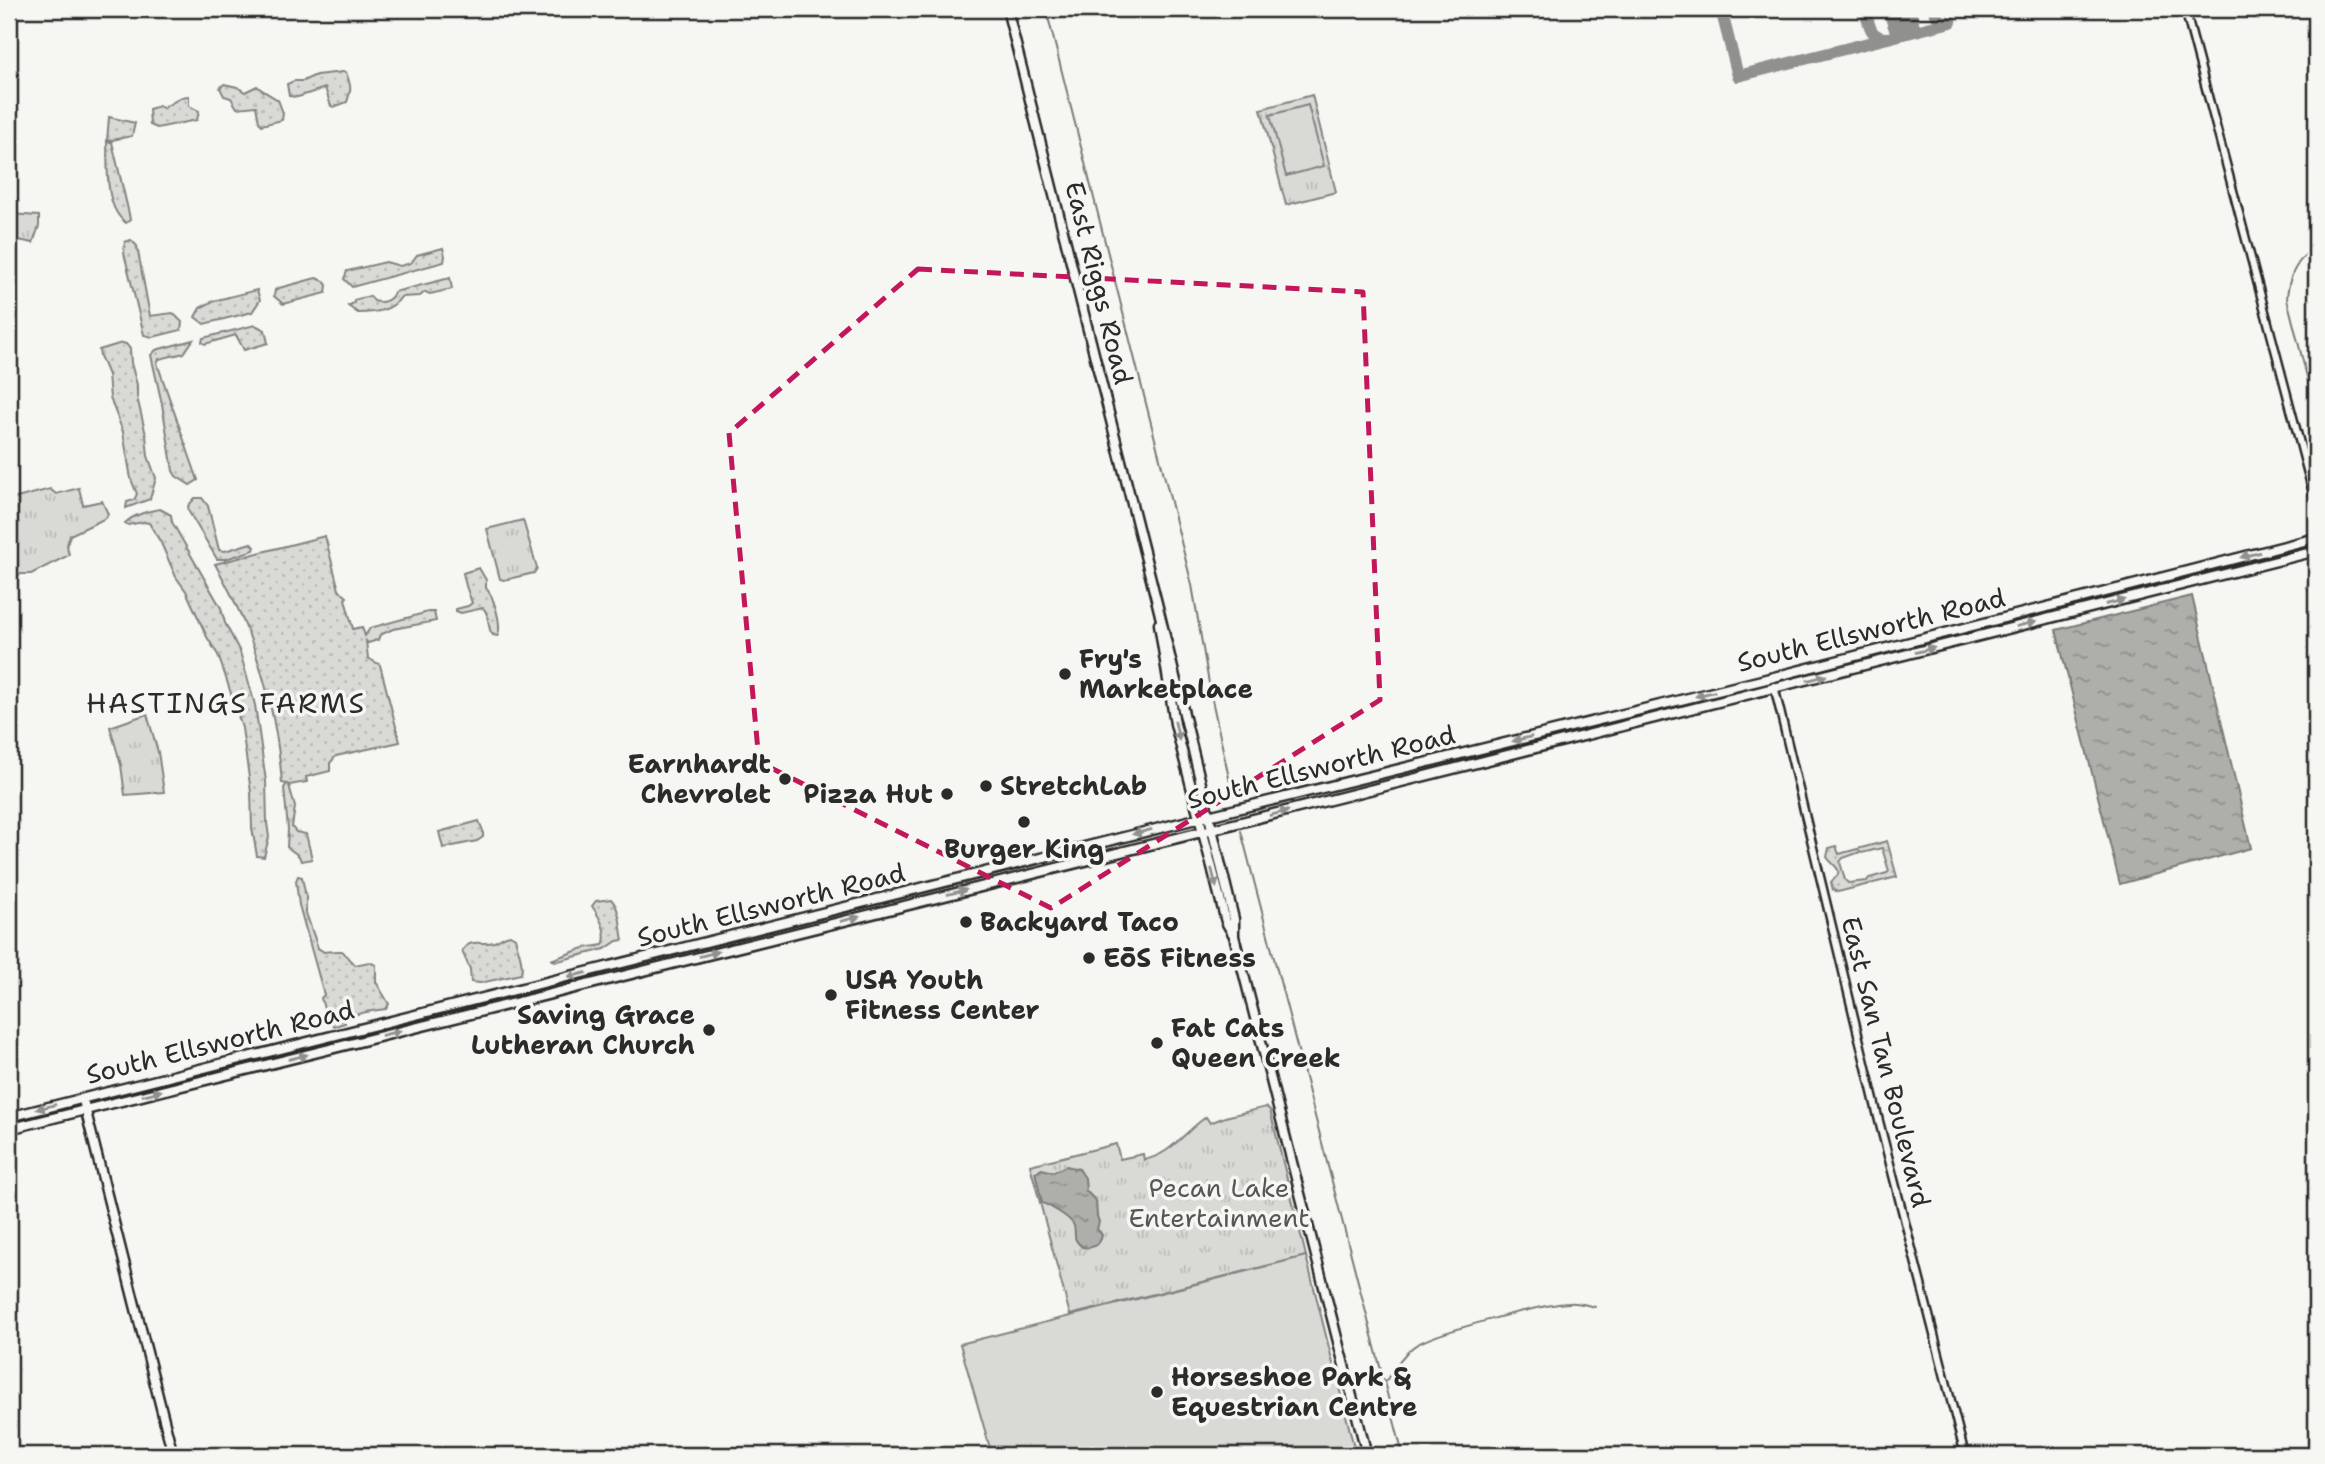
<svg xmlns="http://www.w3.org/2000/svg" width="2325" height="1464" font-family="'Shantell Sans',sans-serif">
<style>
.grass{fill:url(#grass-dots);stroke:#828280;stroke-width:2;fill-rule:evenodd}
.park{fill:url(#park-tufts);stroke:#828280;stroke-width:2}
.garden{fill:#d9d9d5;stroke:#828280;stroke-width:2}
.water{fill:url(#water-ripples);stroke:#7a7a78;stroke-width:2}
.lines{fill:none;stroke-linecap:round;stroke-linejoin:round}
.stream{stroke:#7a7a78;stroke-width:2}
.taxiway{stroke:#90908e;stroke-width:12}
.runway{stroke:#90908e;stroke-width:32}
.minor-casing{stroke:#2b2b2b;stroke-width:11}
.major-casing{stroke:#2b2b2b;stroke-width:13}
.minor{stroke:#f6f6f2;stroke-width:6}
.major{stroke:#f6f6f2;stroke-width:8}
.oneway{fill:#90908e}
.marked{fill:none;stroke:#c2185b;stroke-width:5;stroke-dasharray:14 9;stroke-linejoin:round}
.poi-dot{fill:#2b2b2b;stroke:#f6f6f2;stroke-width:2.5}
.labels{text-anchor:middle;stroke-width:7;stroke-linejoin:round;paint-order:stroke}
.street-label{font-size:26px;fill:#2b2b2b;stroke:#f6f6f2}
.poi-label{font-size:26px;font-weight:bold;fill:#2b2b2b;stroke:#f6f6f2;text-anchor:start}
.park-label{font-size:26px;fill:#565656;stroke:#f6f6f2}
.neighbourhood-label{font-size:28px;letter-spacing:2px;fill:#2b2b2b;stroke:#f6f6f2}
</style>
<defs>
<pattern id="grass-dots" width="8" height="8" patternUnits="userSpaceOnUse" patternTransform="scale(1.75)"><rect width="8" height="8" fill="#d9d9d5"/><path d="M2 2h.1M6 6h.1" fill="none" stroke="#babab7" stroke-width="1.8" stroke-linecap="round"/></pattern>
<pattern id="park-tufts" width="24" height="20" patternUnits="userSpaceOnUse" patternTransform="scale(1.75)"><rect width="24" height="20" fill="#d9d9d5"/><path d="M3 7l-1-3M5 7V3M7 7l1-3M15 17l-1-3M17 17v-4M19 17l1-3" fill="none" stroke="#babab7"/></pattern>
<pattern id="water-ripples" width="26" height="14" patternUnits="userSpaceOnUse" patternTransform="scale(1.75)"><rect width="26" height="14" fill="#aeaeab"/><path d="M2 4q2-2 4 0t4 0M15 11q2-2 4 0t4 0" fill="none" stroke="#8e8e8b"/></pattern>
</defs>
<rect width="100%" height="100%" fill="#f6f6f2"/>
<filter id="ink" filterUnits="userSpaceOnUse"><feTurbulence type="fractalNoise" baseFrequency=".0143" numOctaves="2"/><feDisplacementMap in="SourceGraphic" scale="14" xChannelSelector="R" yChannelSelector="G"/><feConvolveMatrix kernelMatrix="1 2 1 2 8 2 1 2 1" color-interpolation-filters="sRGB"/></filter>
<g filter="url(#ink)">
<g class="grass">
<path d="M 343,72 L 346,72 C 351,87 352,87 347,102 L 334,107 L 331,106 L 325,88 L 298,97 L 289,96 L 287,84 L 294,81 L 303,81 L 316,75 Z"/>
<path d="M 224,84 L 237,87 L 245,92 L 257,86 C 263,92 271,95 278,100 L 283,113 L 282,120 L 262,125 L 259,122 L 256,106 L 237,108 L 231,98 L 224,96 L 220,88 Z"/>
<path d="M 189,96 L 189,106 L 199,111 L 197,120 L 157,128 L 150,125 L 149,109 L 159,106 L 163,108 L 182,97 Z"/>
<path d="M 109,117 L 135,123 L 132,136 L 107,141 Z"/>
<path d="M 107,142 L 112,142 L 129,214 L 130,220 L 126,223 C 104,207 108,167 107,142 Z"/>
<path d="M 131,240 L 137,246 L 150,316 L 173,313 L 182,322 L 181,330 L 153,337 L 144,335 L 124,253 L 125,242 Z"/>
<path d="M 443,248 L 445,256 L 444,262 L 352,287 L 344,279 L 347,271 L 386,262 L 400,266 L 411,263 L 417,255 Z"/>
<path d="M 316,278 L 324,281 L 327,285 L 326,293 L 283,304 L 274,296 L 275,290 L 279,288 Z"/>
<path d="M 450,278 L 452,289 L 430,294 L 425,292 L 420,296 L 401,297 C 392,311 374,313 358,313 L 348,306 L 354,303 L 354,300 L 370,296 L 374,301 C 382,304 392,300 394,292 Z"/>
<path d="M 257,290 L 260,300 L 252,312 L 204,324 L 195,317 L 200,308 L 213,301 Z"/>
<path d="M 255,325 L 265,330 L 268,343 L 244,350 L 236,335 L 205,344 L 202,342 L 203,338 Z"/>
<path d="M 193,340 L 184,353 L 159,359 L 157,363 L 198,480 L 190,485 L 176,476 L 173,471 L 162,404 L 151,355 L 156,350 Z"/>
<path d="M 122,343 L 126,344 L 130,349 L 131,363 L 137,385 L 137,397 L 146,435 L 148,456 L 156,478 L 150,499 L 126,508 L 127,502 L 134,500 L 137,494 L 131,479 L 123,432 L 110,398 L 108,375 L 100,356 L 99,350 Z"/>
<path d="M 195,498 L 202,498 L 208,506 L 219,550 L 225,551 L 251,543 L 255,547 L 254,550 L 226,559 L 217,559 L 189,512 L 188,506 Z"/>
<path d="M 160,509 L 171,515 L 172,522 L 221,608 L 225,623 L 240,652 L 255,705 L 266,781 L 267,823 L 269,837 L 264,857 L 257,856 L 252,828 L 251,792 L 242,728 L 225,675 L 218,655 L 207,637 L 186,591 L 176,577 L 161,543 L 149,523 L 143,522 L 128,525 L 125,523 C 134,514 149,511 160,509 Z"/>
<path d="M 325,536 L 339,590 L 347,597 L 345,599 L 353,629 L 362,627 L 365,636 L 370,628 L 428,612 L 434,612 L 436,621 L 393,629 L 380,635 L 378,640 L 368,643 L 366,641 L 368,658 L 380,665 L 400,742 L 336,756 L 330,763 L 330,771 L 306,777 L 307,782 L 289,785 L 295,807 L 292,827 L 296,832 L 306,834 L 312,859 L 301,861 L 299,856 L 287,847 L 288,829 L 284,788 L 287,784 L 282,783 C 276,705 254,632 215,564 Z"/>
<path d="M 479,568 L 486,580 L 486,588 C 494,597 502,624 498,636 L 493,635 C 486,628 491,615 483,608 L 461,613 L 456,611 L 456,609 L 468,606 L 472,603 L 466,586 L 463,573 Z"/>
<path d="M 479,821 L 483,831 L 483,837 L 477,841 L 443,848 L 439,832 Z"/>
<path d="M 1887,841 L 1897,877 L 1838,892 L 1833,890 L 1831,882 C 1847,869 1833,867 1827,857 L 1829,848 L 1836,846 L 1839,854 ZM 1882,848 L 1889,871 L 1887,873 L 1869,878 L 1867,881 L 1848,883 L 1845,880 L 1840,862 L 1843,858 L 1860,852 L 1862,853 Z"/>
<path d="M 298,876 L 302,877 L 306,897 L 306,913 L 318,948 L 324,952 C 353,950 336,949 355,965 L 369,962 L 376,965 L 376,982 L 389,1004 L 386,1009 C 375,1010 365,1012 354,1015 C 348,1016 342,1014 335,1016 L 329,1012 L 331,1022 L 344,1020 L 345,1023 L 335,1026 L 328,1023 L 321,998 L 324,995 L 323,991 L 299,905 L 296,881 Z"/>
<path d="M 611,899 C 621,910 620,927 623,940 L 617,941 L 605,949 L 558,961 L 551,960 L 584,948 L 603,945 C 609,932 599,916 592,906 L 596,901 Z"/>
<path d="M 510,935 L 515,938 C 518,949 524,964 521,974 L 480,983 L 471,982 L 470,969 L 462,951 C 471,937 481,946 494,942 C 500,940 503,936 510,935 Z"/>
</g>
<g class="park">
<path d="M 1312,95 L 1336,192 L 1286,205 L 1261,109 Z"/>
<path d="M 9,214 L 39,216 L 39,226 L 33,243 L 9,238 Z"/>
<path d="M 79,488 L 83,505 L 102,501 L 108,514 L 106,518 L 70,535 L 67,545 L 69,555 L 31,574 L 21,574 L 9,580 L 9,500 L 50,489 L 56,494 Z"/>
<path d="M 523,520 L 537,568 L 534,573 L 504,580 L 500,579 L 487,529 Z"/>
<path d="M 147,714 L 158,752 L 164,792 L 125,795 L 121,765 L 110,727 Z"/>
<path d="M 1266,1107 L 1270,1110 L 1306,1256 L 1070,1315 L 1030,1165 L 1116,1144 L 1120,1159 L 1143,1154 L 1144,1160 C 1172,1154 1183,1133 1206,1117 L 1210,1123 L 1225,1117 Z"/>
</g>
<g class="garden">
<path d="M 1308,105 L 1324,166 L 1286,176 L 1270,115 Z"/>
<path d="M 1306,1256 L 1356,1455 L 992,1455 L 960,1344 Z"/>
</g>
<g class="water">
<path d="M 2192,596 L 2251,848 L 2120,884 L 2056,630 Z"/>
<path d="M 1066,1166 L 1079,1169 L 1085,1178 L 1086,1191 L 1096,1201 L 1097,1216 L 1099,1222 L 1097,1229 L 1102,1235 C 1100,1246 1092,1249 1082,1247 C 1071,1237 1077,1237 1074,1226 C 1072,1218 1048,1205 1042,1203 L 1035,1172 L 1042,1169 L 1053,1172 Z"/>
</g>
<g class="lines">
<g class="stream">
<path d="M 1046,9 L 1192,585 L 1211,695 L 1233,796"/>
<path d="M 2316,246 C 2297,259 2288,276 2287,299 L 2316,412"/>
<path d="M 2306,587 L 2313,595 L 2316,606"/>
<path d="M 1241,831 L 1403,1455"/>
<path d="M 1386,1381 C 1394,1369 1401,1356 1413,1347 C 1431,1333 1543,1304 1569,1303 C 1578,1302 1586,1305 1595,1307"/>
</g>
<g class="taxiway">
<path d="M 1721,9 L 1738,76 L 1951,22"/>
<path d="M 1865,9 C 1869,23 1869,38 1887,38"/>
<path d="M 1933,9 L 1940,21 L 1950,22"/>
</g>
<path class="runway" d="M 1899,9 L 1903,22"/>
<g class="minor-casing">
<g id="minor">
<path d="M 2185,9 L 2316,504"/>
<path d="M 1774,686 L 1879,1121 L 1965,1455"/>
</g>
</g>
<g class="major-casing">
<g id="major">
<path d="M 1007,9 C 1085,312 1161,615 1234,919 L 1234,936 L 1367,1455"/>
<path d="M 1159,624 L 1175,724 L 1226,922 L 1233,934"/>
<path d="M 84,1104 L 173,1455"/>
<path d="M 9,1117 L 1200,818 L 1762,680 L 2316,538"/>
<path d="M 9,1129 L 1310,805 L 2316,551"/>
</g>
</g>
<use href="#minor" class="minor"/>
<use href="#major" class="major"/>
</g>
<defs><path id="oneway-solid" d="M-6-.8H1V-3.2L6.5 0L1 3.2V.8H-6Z" transform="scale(1.75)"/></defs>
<g class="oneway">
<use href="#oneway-solid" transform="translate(2250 555) rotate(166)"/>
<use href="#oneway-solid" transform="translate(2115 602) rotate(-14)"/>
<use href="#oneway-solid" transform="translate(2026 624) rotate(-14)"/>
<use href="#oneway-solid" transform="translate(1925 650) rotate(-14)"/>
<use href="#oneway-solid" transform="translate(1817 678) rotate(-14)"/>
<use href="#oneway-solid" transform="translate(1705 694) rotate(166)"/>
<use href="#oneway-solid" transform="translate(1177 731) rotate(77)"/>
<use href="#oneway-solid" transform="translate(1522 739) rotate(166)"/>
<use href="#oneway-solid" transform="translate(1279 813) rotate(-14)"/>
<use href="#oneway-solid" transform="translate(1142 832) rotate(166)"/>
<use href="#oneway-solid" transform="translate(1214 878) rotate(76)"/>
<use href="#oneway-solid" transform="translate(957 892) rotate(-14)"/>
<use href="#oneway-solid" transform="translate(850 919) rotate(-14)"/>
<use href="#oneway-solid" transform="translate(709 954) rotate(-14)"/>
<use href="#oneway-solid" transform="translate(577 975) rotate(166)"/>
<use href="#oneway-solid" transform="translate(391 1033) rotate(-14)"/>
<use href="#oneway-solid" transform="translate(298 1057) rotate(-14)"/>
<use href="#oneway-solid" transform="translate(152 1093) rotate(-14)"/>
<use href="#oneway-solid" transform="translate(46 1107) rotate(166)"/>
</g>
</g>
<path class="marked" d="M 918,269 L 1363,292 L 1380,700 L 1051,908 L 759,762 L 729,433 Z"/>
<g class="poi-dot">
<circle cx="1065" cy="674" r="7"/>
<circle cx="785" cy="779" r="7"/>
<circle cx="986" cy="786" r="7"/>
<circle cx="947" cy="794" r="7"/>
<circle cx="1024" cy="822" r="7"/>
<circle cx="966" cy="922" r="7"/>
<circle cx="1089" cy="958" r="7"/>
<circle cx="831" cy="995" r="7"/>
<circle cx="709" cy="1030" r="7"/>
<circle cx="1157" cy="1043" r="7"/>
<circle cx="1157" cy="1392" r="7"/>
</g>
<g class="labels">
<g class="street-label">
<text transform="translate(1099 283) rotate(76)" y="9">East Riggs Road</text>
<text transform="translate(1871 630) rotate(-14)" y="9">South Ellsworth Road</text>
<text transform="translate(1321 767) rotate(-14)" y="9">South Ellsworth Road</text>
<text transform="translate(771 905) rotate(-14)" y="9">South Ellsworth Road</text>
<text transform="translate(220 1042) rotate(-14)" y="9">South Ellsworth Road</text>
<text transform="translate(1886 1062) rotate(76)" y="9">East San Tan Boulevard</text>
</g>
<g class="poi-label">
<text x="1079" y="668">Fry's<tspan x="1079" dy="30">Marketplace</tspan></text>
<text x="771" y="773" text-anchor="end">Earnhardt<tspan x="771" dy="30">Chevrolet</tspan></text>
<text x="1000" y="795">StretchLab</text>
<text x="933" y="803" text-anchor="end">Pizza Hut</text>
<text x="1024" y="858" text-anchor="middle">Burger King</text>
<text x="980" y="931">Backyard Taco</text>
<text x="1103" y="967">EōS Fitness</text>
<text x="845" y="989">USA Youth<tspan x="845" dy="30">Fitness Center</tspan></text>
<text x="695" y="1024" text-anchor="end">Saving Grace<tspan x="695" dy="30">Lutheran Church</tspan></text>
<text x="1171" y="1037">Fat Cats<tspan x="1171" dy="30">Queen Creek</tspan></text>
<text x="1171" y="1386">Horseshoe Park &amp;<tspan x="1171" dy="30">Equestrian Centre</tspan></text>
</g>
<g class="park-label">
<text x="1219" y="1197">Pecan Lake<tspan x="1219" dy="30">Entertainment</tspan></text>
</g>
<g class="neighbourhood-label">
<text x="226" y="713">HASTINGS FARMS</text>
</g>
</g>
<rect width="2325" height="1464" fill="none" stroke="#f6f6f2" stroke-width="35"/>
<rect x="18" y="18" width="2290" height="1429" fill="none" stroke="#2b2b2b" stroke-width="2.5" filter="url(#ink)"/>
</svg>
